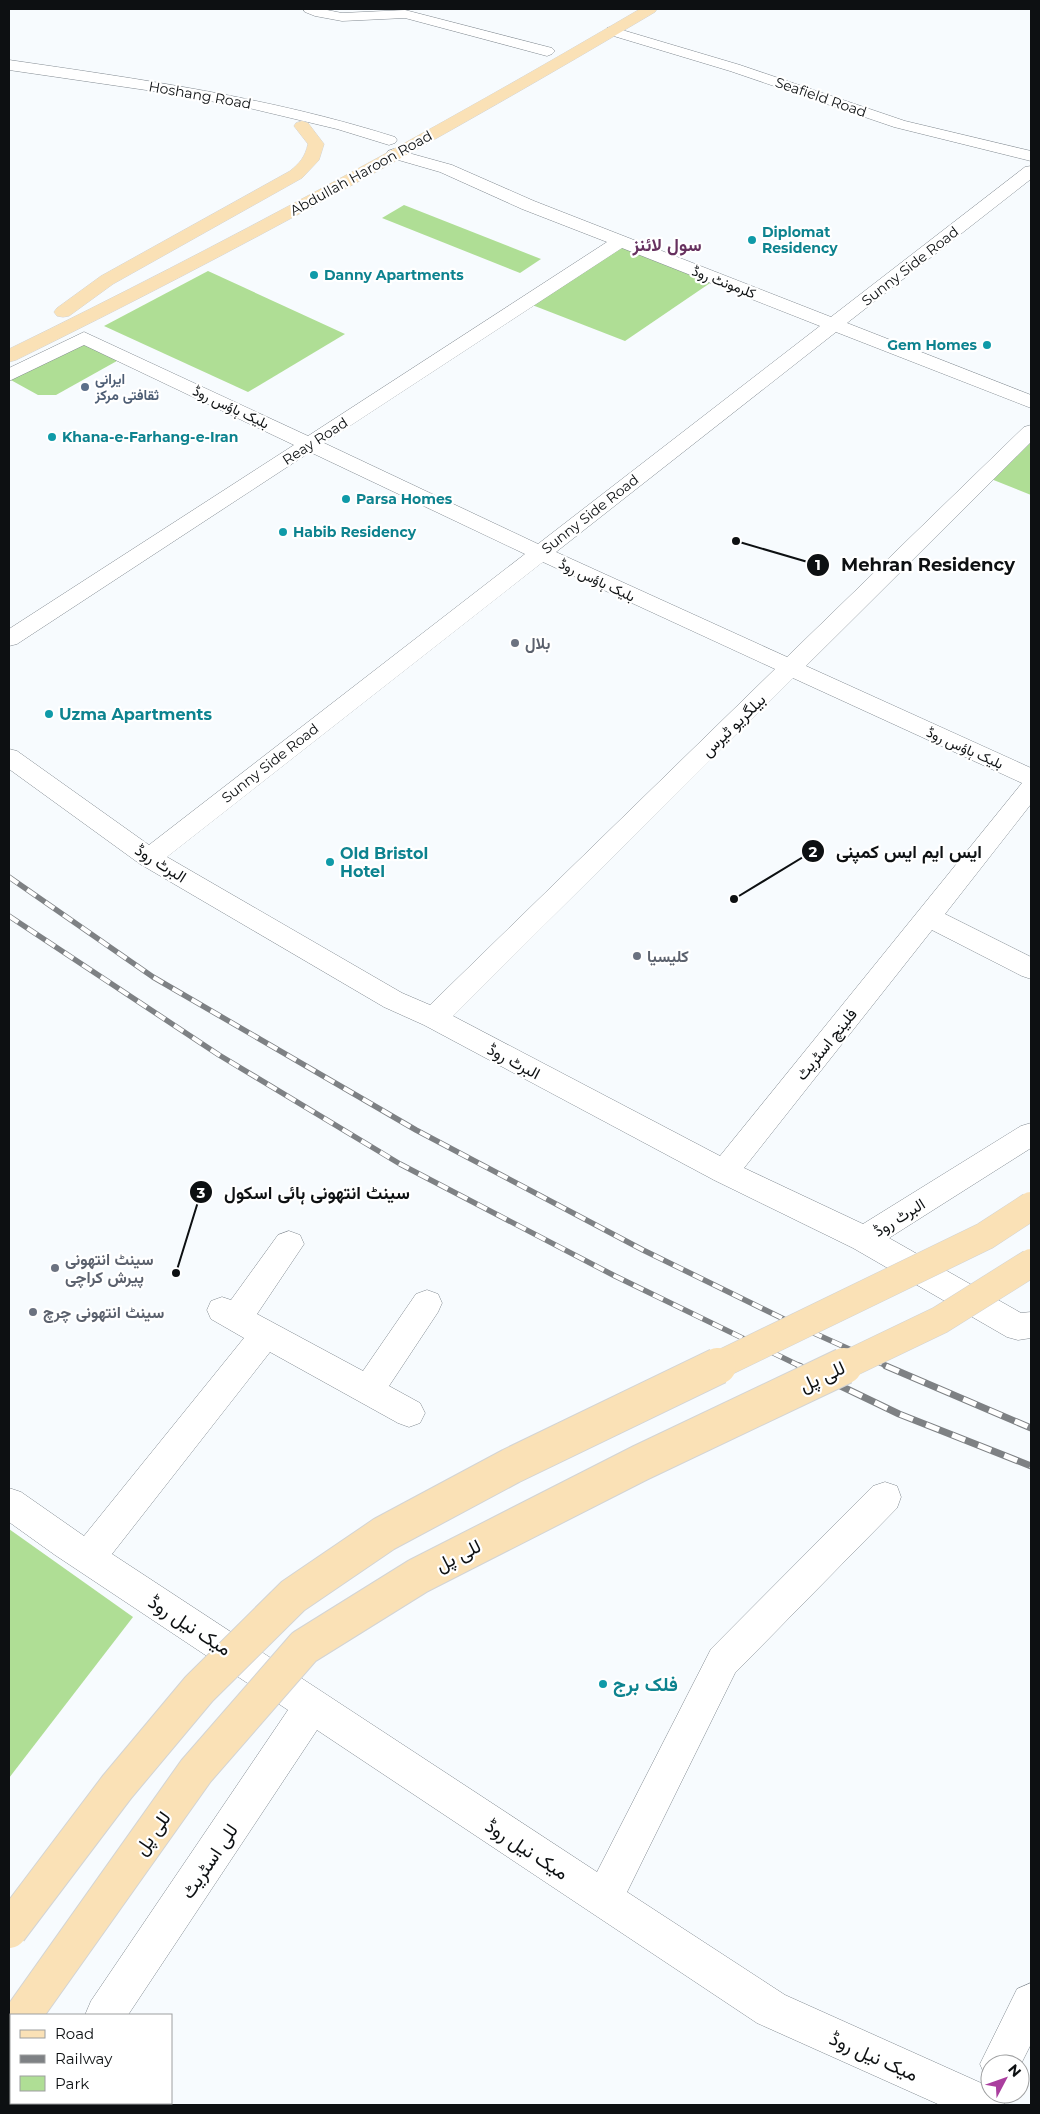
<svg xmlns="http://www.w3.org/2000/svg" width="1040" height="2114" font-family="Montserrat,Vazirmatn,sans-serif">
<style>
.green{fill:#afde95}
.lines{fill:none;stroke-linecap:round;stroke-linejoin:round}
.minor-casing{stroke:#828a91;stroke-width:1}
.major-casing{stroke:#d3d4d4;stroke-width:1}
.minor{fill:#fff;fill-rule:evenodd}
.major{fill:#fae1b6;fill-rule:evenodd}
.rail-far1-casing{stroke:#7e8184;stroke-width:5.5}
.rail-casing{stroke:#7e8184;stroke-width:7}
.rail-far1{stroke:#fff;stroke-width:4;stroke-dasharray:11;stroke-linecap:butt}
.rail{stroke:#fff;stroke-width:5;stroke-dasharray:14;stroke-linecap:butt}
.major-bridge-far1-casing{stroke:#d3d4d4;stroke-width:29;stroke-linecap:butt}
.major-bridge-casing{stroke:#d3d4d4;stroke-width:38;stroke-linecap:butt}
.major-bridge-far1{stroke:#fae1b6;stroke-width:28}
.major-bridge{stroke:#fae1b6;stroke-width:36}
.culture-dot{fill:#0f9aa8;stroke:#fff;stroke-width:2}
.service-dot{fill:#5c6f8a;stroke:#fff;stroke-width:2}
.worship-dot{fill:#6b7280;stroke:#fff;stroke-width:2}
.labels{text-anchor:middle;stroke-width:4.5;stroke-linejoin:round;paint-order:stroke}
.far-street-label{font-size:14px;fill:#0d1012;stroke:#fff}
.far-culture-label{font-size:14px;font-weight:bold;fill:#0d838f;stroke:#fff;text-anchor:start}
.far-service-label{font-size:14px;font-weight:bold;fill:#4e5e75;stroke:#fff;text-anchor:start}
.worship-label{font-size:16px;font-weight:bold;fill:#5b616d;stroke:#fff;text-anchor:start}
.culture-label{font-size:16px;font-weight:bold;fill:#0d838f;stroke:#fff;text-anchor:start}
.street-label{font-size:16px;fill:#0d1012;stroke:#fff}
.far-district-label{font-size:18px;font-weight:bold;fill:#66315f;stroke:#fff}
.near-street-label{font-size:19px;fill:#0d1012;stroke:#fff}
.near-culture-label{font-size:19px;font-weight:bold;fill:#0d838f;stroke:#fff;text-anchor:start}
.leader{fill:none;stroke:#0d1012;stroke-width:2}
.callout-dot{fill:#0d1012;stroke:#fff;stroke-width:2}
.mark-label{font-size:15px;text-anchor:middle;font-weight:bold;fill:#fff}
.callout-label{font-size:18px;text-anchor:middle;font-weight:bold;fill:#0d1012;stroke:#fff;stroke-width:4.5;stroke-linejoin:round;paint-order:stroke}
</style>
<rect width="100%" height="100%" fill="#f7fbfe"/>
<g class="green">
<path d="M 404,205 L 541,259 L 520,273 L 382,218 Z"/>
<path d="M 621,241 L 716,279 L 625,341 L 527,303 Z"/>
<path d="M 208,271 L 345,334 L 248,392 L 104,326 Z"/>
<path d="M 83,338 L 124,357 L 56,395 L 38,395 L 9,379 L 9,375 Z"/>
<path d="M 1031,433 L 1031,495 L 986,477 Z"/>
<path d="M 9,1529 L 133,1617 L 9,1778 Z"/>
</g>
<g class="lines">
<g class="minor-casing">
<g id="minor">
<path d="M 303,9 L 322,9 L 342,13 L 405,10 L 552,48 L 555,51 L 552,54 L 547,56 L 405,18 L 342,21 L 315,16 L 305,12 Z"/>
<path d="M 612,27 L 740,65 L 905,121 L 1031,151 L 1031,161 L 894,127 L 730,71 L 607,34 L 605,31 L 607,28 Z"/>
<path d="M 9,60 C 139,79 269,97 395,137 L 397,140 L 395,143 L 389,145 L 337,129 L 249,108 L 153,91 L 9,70 Z"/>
<path d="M 394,149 L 452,165 L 534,201 L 831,317 L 1025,167 L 1031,166 L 1031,179 L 847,323 L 1031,395 L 1031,408 L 836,332 L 556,552 L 787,657 L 1024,427 L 1031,425 L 1031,442 L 806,666 L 1031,768 L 1031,804 L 945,914 L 1031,957 L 1031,979 L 1022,976 L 932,930 L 744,1168 L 863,1224 L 1021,1126 L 1031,1123 L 1031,1148 L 889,1238 L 1021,1313 L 1031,1312 L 1031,1338 L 1018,1340 L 1007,1337 L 853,1248 L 714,1180 L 424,1025 L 384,1007 L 140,864 L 9,769 L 9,749 L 17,751 L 149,845 L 525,554 L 310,452 L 17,644 L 9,646 L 9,629 L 294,445 L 84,345 L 9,381 L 9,368 L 84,332 L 308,436 L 607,242 L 522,209 L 440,172 L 388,157 L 386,154 L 388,151 ZM 622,248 L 820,326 L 538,544 L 324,443 ZM 543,562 L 775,669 L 430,1005 L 402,993 L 167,857 ZM 793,678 L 1022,783 L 720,1156 L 453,1016 Z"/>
<path d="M 289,1231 L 300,1235 L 304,1244 L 257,1314 L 363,1371 L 416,1294 L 427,1290 L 438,1294 L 442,1303 L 438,1312 L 389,1386 L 420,1403 L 425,1413 L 420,1423 L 409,1427 L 398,1423 L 270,1352 L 112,1554 L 597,1872 L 711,1649 L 873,1486 L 885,1482 L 897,1486 L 901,1497 L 897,1508 L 735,1673 L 627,1892 L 785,1995 L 990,2087 L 990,2094 L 1001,2094 L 1005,2105 L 940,2105 L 757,2023 L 317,1730 L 128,2015 L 85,2015 L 91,2001 L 288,1710 L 55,1555 L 9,1522 L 9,1488 L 21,1492 L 84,1536 L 244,1338 L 211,1319 L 207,1310 L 211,1301 L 222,1297 L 231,1300 L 278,1235 Z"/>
<path d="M 1031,1983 L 1031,2044 L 1020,2066 L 1020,2064 L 990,2064 L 990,2080 L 986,2078 L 980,2064 L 1017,1989 Z"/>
<path d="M 26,2103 L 67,2103 L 66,2105 L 25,2105 Z"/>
</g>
</g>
<g class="major-casing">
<g id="major">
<path d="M 640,9 L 657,9 L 655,12 C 446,136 234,253 16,360 L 9,362 L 9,349 C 224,244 434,130 640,9 Z"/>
<path d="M 302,121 L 308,123 L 324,144 L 319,160 L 302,178 L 113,284 L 69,316 L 63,317 L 57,316 L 54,312 L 57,308 L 101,276 L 290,171 C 300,163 305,157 308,144 L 294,126 L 296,123 Z"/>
<path d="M 11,2012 L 18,2015 L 11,2015 L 11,2054 L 9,2055 L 9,2013 Z"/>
</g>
</g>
<use href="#minor" class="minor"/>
<use href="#major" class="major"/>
<g class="rail-far1-casing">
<g id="rail-far1">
<path d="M 9,877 L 153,977 L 416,1130 L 643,1250 L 796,1325 L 889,1367"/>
<path d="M 9,916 L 219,1055 L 400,1164 L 615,1276 L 802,1367"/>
</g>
</g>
<g class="rail-casing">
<g id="rail">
<path d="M 799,1366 L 899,1414 L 1031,1466"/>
<path d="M 886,1366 L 1031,1428"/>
</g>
</g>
<use href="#rail-far1" class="rail-far1"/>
<use href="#rail" class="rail"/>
<g class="major-bridge-far1-casing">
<g id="major-bridge-far1">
<path d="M 715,1367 L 985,1236 L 1031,1206"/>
<path d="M 842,1367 L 940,1320 L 1031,1263"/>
</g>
</g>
<g class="major-bridge-casing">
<g id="major-bridge">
<path d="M 9,1930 L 117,1787 L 199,1689 L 293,1596 L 384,1534 L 511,1466 L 718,1366"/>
<path d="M 23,2015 L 196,1771 L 304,1647 L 418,1576 L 640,1463 L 844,1366"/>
</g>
</g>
<use href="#major-bridge-far1" class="major-bridge-far1"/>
<use href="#major-bridge" class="major-bridge"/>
</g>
<g class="culture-dot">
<circle cx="752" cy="240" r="5"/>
<circle cx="314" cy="275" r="5"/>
<circle cx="987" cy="345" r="5"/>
<circle cx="52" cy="437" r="5"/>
<circle cx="346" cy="499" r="5"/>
<circle cx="283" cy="532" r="5"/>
<circle cx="49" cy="714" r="5"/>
<circle cx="330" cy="862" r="5"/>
<circle cx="603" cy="1684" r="5"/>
</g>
<circle class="service-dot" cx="85" cy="387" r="5"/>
<g class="worship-dot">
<circle cx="515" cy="643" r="5"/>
<circle cx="637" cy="956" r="5"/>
<circle cx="55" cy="1268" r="5"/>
<circle cx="33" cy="1312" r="5"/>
</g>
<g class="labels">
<g class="far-street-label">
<text transform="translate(200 95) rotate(10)" y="5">Hoshang Road</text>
<text transform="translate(821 97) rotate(19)" y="5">Seafield Road</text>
<text transform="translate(361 173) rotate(-29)" y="5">Abdullah Haroon Road</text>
<text transform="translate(910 266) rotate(-38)" y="5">Sunny Side Road</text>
<text transform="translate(724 282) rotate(21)" y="5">کلرمونٹ روڈ</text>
<text transform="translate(231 407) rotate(25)" y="5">بلیک ہاؤس روڈ</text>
<text transform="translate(315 441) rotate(-33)" y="5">Reay Road</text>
<text transform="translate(590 514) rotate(-38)" y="5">Sunny Side Road</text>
<text transform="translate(597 580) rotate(25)" y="5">بلیک ہاؤس روڈ</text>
<text transform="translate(965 748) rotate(24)" y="5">بلیک ہاؤس روڈ</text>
<text transform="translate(270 763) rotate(-38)" y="5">Sunny Side Road</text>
</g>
<g class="far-culture-label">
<text x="762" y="237">Diplomat<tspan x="762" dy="16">Residency</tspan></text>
<text x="324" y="280">Danny Apartments</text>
<text x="977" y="350" text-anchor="end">Gem Homes</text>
<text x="62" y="442">Khana-e-Farhang-e-Iran</text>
<text x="356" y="504">Parsa Homes</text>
<text x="293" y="537">Habib Residency</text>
</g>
<g class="far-service-label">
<text x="95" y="384">ایرانی<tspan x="95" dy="16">ثقافتی مرکز</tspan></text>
</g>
<g class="worship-label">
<text x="525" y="649">بلال</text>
<text x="647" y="962">کلیسیا</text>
<text x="65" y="1265">سینٹ انتھونی<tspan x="65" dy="18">پیرش کراچی</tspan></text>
<text x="43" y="1318">سینٹ انتھونی چرچ</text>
</g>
<g class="culture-label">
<text x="59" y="720">Uzma Apartments</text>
<text x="340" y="859">Old Bristol<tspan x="340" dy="18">Hotel</tspan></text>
</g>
<g class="street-label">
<text transform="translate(733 725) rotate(-44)" y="6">بیلگریو ٹیرس</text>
<text transform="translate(161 863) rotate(32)" y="6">البرٹ روڈ</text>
<text transform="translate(826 1044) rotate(-51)" y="6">فلینچ اسٹریٹ</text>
<text transform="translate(514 1061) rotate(28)" y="6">البرٹ روڈ</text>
<text transform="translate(899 1217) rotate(-32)" y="6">البرٹ روڈ</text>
</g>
<g class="far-district-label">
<text x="667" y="251">سول لائنز</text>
</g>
<g class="near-street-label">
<text transform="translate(822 1376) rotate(-25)" y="7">للی پل</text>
<text transform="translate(458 1555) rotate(-27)" y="7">للی پل</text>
<text transform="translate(190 1625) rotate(33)" y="7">میک نیل روڈ</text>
<text transform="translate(152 1833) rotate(-55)" y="7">للی پل</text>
<text transform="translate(527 1849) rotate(33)" y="7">میک نیل روڈ</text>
<text transform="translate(209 1861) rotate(-56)" y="7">للی اسٹریٹ</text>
<text transform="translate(874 2056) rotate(24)" y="7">میک نیل روڈ</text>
</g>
<g class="near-culture-label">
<text x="613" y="1691">فلک برج</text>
</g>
</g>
<path class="leader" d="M736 541L818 565M734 899L813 851M176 1273L201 1192"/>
<g class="callout-dot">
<circle cx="736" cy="541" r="5"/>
<circle cx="734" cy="899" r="5"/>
<circle cx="176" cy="1273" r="5"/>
<circle cx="818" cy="565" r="12"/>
<circle cx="813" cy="851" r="12"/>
<circle cx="201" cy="1192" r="12"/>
</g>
<g class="mark-label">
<text x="818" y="570">1</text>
<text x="813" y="857">2</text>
<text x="201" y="1198">3</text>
</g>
<g class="callout-label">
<text x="928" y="571">Mehran Residency</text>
<text x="909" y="858">ایس ایم ایس کمپنی</text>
<text x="317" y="1199">سینٹ انتھونی ہائی اسکول</text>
</g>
<rect width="1040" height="2114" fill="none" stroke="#0d1012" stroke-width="20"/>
<rect x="10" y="2014" width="162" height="90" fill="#ffffff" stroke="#9e9fa0"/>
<rect x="20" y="2030" width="25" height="8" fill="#fae1b6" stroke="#9e9fa0"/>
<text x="55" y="2039" font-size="15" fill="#0d1012">Road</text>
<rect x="20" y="2055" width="25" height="8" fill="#7e8184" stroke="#9e9fa0"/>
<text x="55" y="2064" font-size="15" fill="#0d1012">Railway</text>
<rect x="20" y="2076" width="25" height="15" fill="#afde95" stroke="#9e9fa0"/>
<text x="55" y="2089" font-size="15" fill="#0d1012">Park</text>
<g transform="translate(1005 2079) rotate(49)"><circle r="24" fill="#ffffff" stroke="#9e9fa0"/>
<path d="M0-4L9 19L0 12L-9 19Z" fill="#aa3e9e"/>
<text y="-8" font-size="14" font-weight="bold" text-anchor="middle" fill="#0d1012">N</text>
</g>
</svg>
